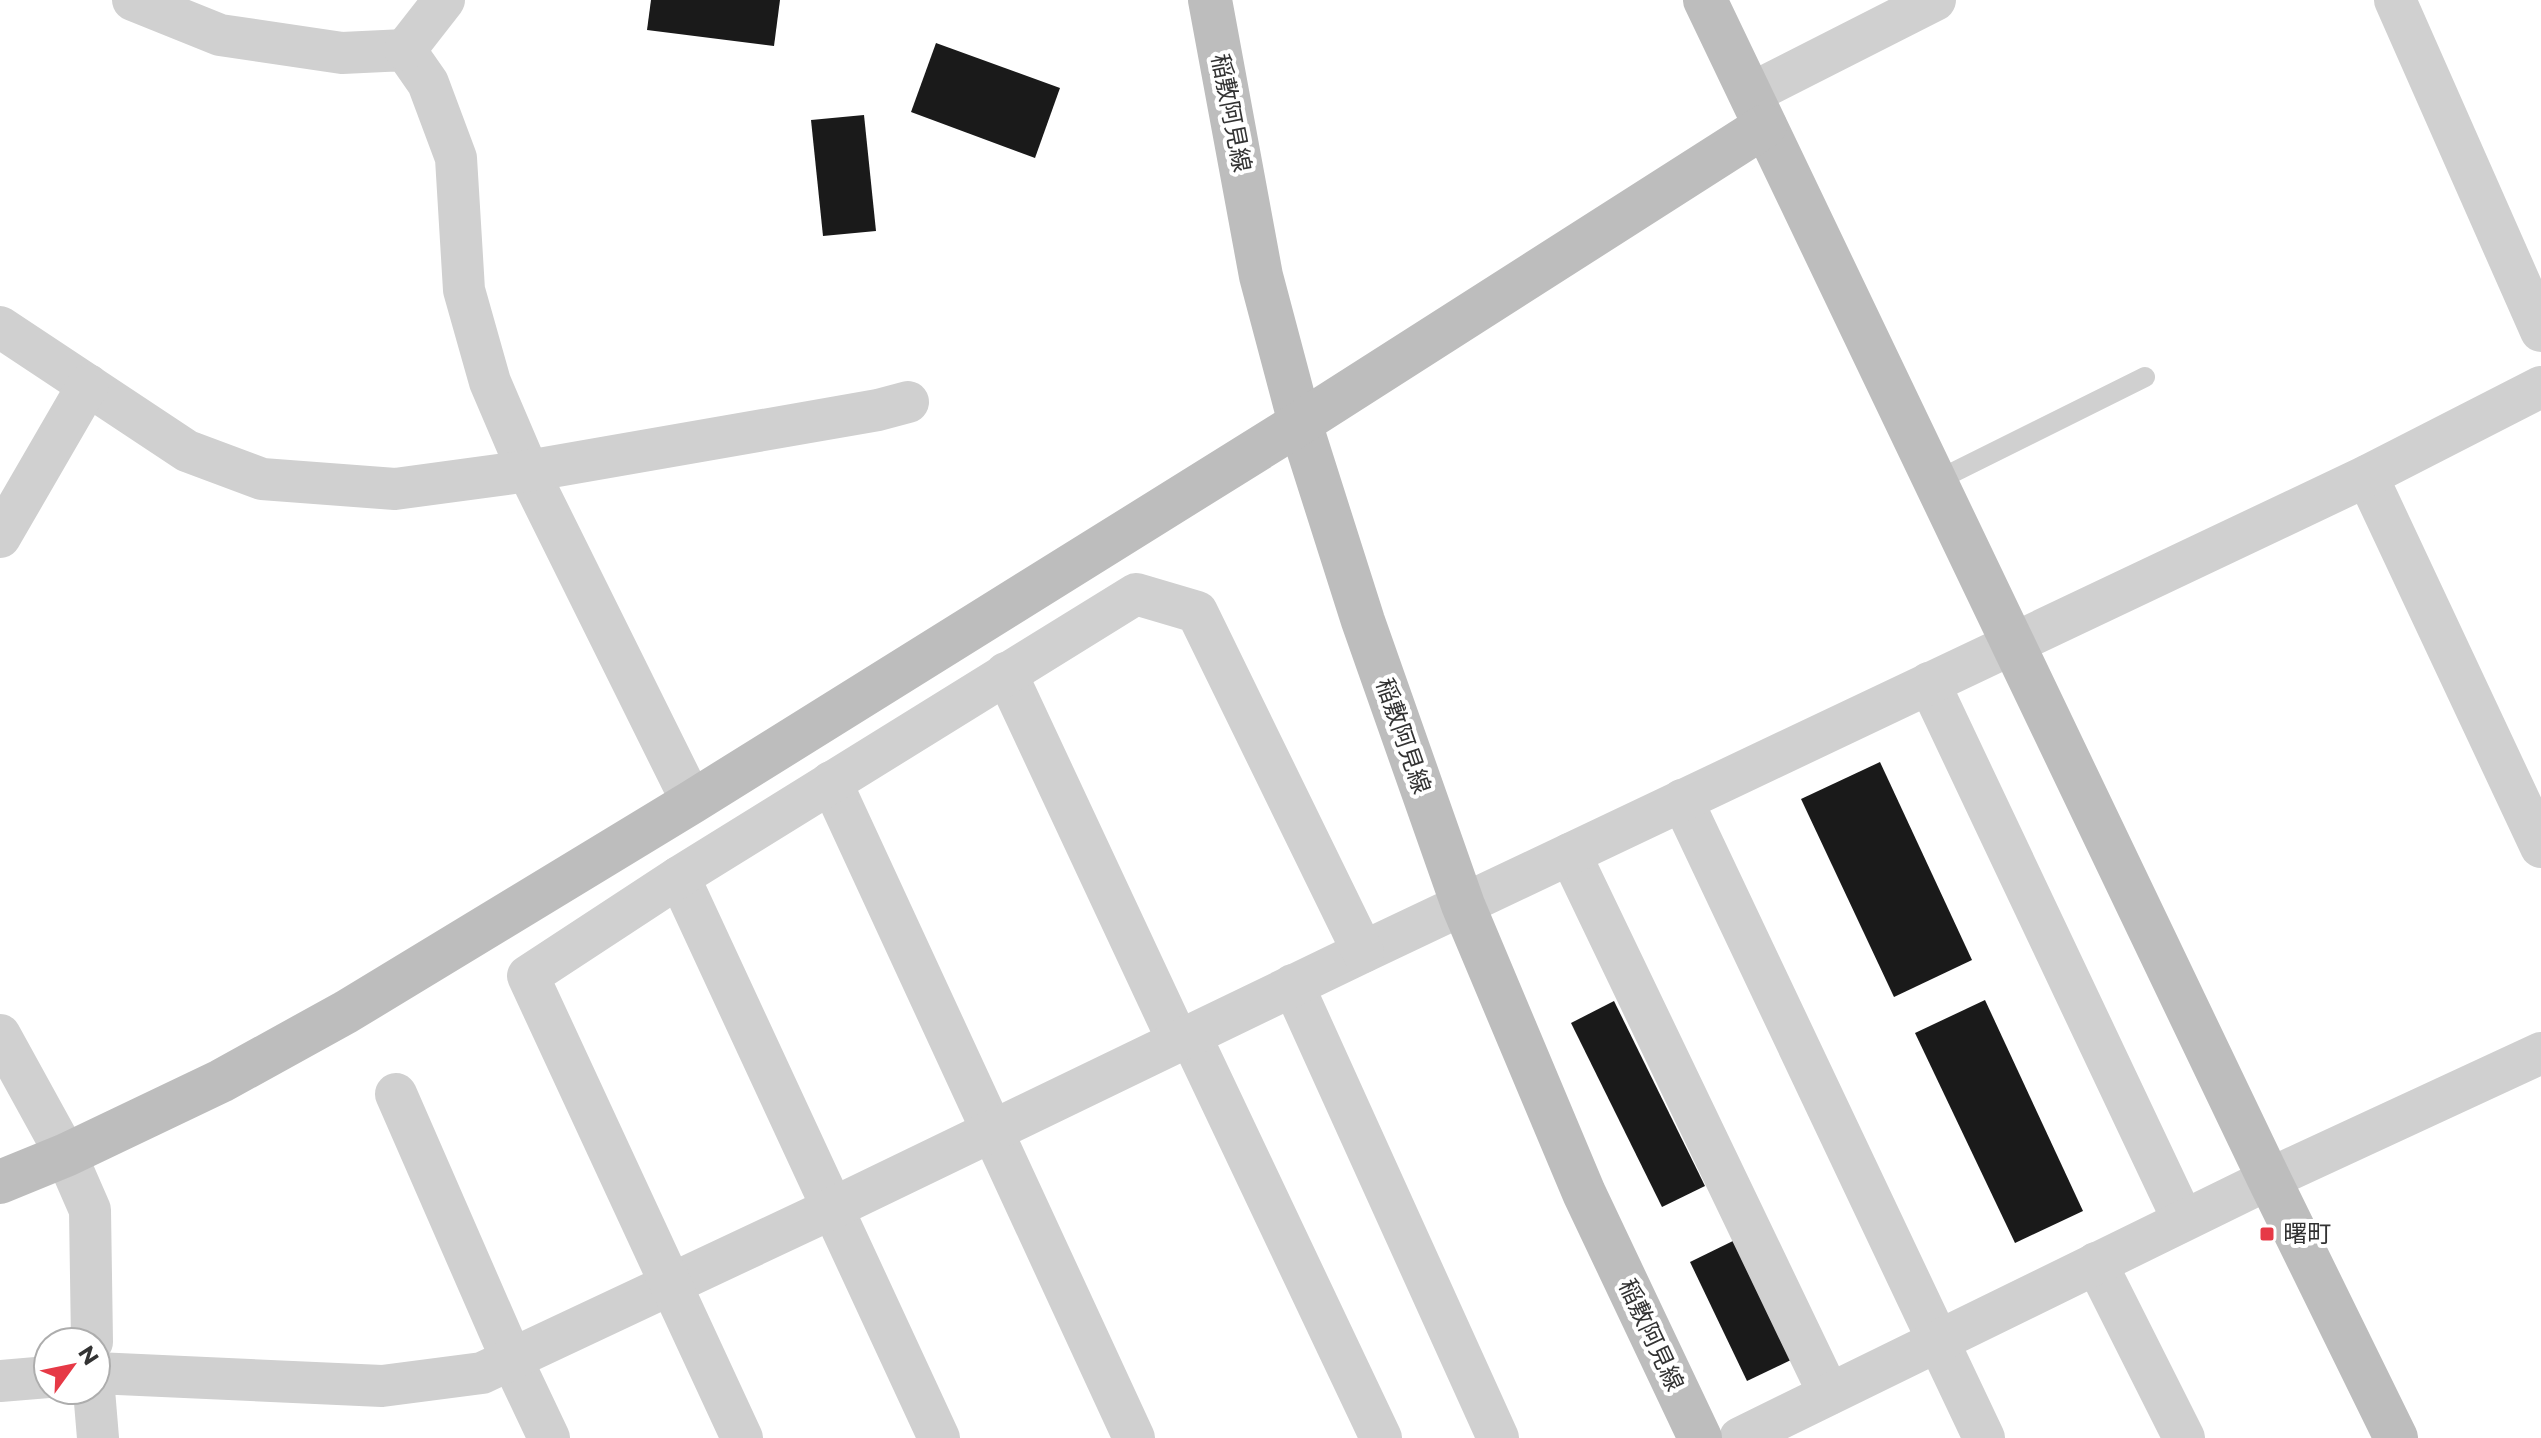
<svg xmlns="http://www.w3.org/2000/svg" width="2541" height="1438" font-family="Montserrat,'Noto Sans JP',sans-serif">
<style>
.building{fill:#1a1a1a}
.lines{fill:none;stroke-linecap:round;stroke-linejoin:round}
.lane{stroke:#d0d0d0;stroke-width:20}
.street{stroke:#d0d0d0;stroke-width:42}
.secondary{stroke:#bdbdbd;stroke-width:44}
.poi-dot{fill:#e63946;stroke:#fff;stroke-width:3}
.labels{text-anchor:middle;stroke-width:8;stroke-linejoin:round;paint-order:stroke}
.street-label{font-size:24px;fill:#333;stroke:#fff}
.poi-label{font-size:24px;fill:#333;stroke:#fff;text-anchor:start}
</style>
<rect width="100%" height="100%" fill="#fff"/>
<g class="building">
<path d="M 651,0 L 780,0 L 774,46 L 647,30 Z"/>
<path d="M 936,43 L 1060,88 L 1035,158 L 911,112 Z"/>
<path d="M 864,115 L 876,231 L 823,236 L 811,120 Z"/>
<path d="M 1880,762 L 1972,960 L 1894,997 L 1801,799 Z"/>
<path d="M 1985,1000 L 2083,1211 L 2015,1243 L 1915,1033 Z"/>
<path d="M 1614,1001 L 1705,1186 L 1662,1207 L 1571,1023 Z"/>
<path d="M 1737,1239 L 1795,1358 L 1747,1381 L 1690,1262 Z"/>
</g>
<g class="lines">
<path class="lane" d="M 1936,481 L 2145,377"/>
<g class="street">
<path d="M 133,0 L 220,35 L 342,53 L 405,50 L 428,83 L 456,158 L 464,290 L 490,382 L 528,471 L 692,802"/>
<path d="M 2395,0 L 2541,331"/>
<path d="M 405,50 L 444,0"/>
<path d="M 1750,94 L 1935,0"/>
<path d="M 0,327 L 187,451 L 262,479 L 395,489 L 528,471 L 878,410 L 908,402"/>
<path d="M 2367,476 L 2541,847"/>
<path d="M 0,537 L 88,385"/>
<path d="M 1006,673 L 1178,1041"/>
<path d="M 1929,683 L 2183,1220"/>
<path d="M 831,782 L 1134,1438"/>
<path d="M 1682,800 L 1984,1438"/>
<path d="M 1570,854 L 1829,1394"/>
<path d="M 679,877 L 939,1438"/>
<path d="M 1293,985 L 1498,1438"/>
<path d="M 0,1035 L 66,1155 L 90,1210 L 92,1342"/>
<path d="M 1190,1035 L 1381,1438"/>
<path d="M 396,1094 L 512,1360 L 549,1438"/>
<path d="M 2096,1263 L 2184,1438"/>
<path d="M 96,1373 L 382,1386 L 482,1373 L 833,1208 L 1363,952 L 2367,476 L 2541,387"/>
<path d="M 0,1381 L 48,1377"/>
<path d="M 94,1390 L 98,1438"/>
<path d="M 742,1438 L 528,976 L 679,877 L 1136,594 L 1197,612 L 1363,952"/>
<path d="M 1740,1438 L 2269,1179 L 2541,1053"/>
</g>
<g class="secondary">
<path d="M 1210,0 L 1261,276 L 1300,423 L 1363,621 L 1463,905 L 1584,1193 L 1700,1438"/>
<path d="M 1705,0 L 2269,1179 L 2396,1438"/>
<path d="M 0,1182 L 66,1155 L 221,1081 L 346,1012 L 692,802 L 1300,423 L 1765,126"/>
</g>
</g>
<rect class="poi-dot" x="2259" y="1226" width="16" height="16" rx="4"/>
<g class="labels">
<g class="street-label">
<text transform="translate(1231 113) rotate(79)" y="8">稲敷阿見線</text>
<text transform="translate(1403 736) rotate(71)" y="8">稲敷阿見線</text>
<text transform="translate(1651 1335) rotate(65)" y="8">稲敷阿見線</text>
</g>
<g class="poi-label">
<text x="2283" y="1242">曙町</text>
</g>
</g>
<g transform="translate(72 1366) rotate(57)"><circle r="38" fill="#ffffff" stroke="#adadad" stroke-width="2"/>
<path d="M0-6L14 30L0 20L-14 30Z" fill="#e63946"/>
<text y="-12" font-size="22" font-weight="bold" text-anchor="middle" fill="#333333">N</text>
</g>
</svg>
